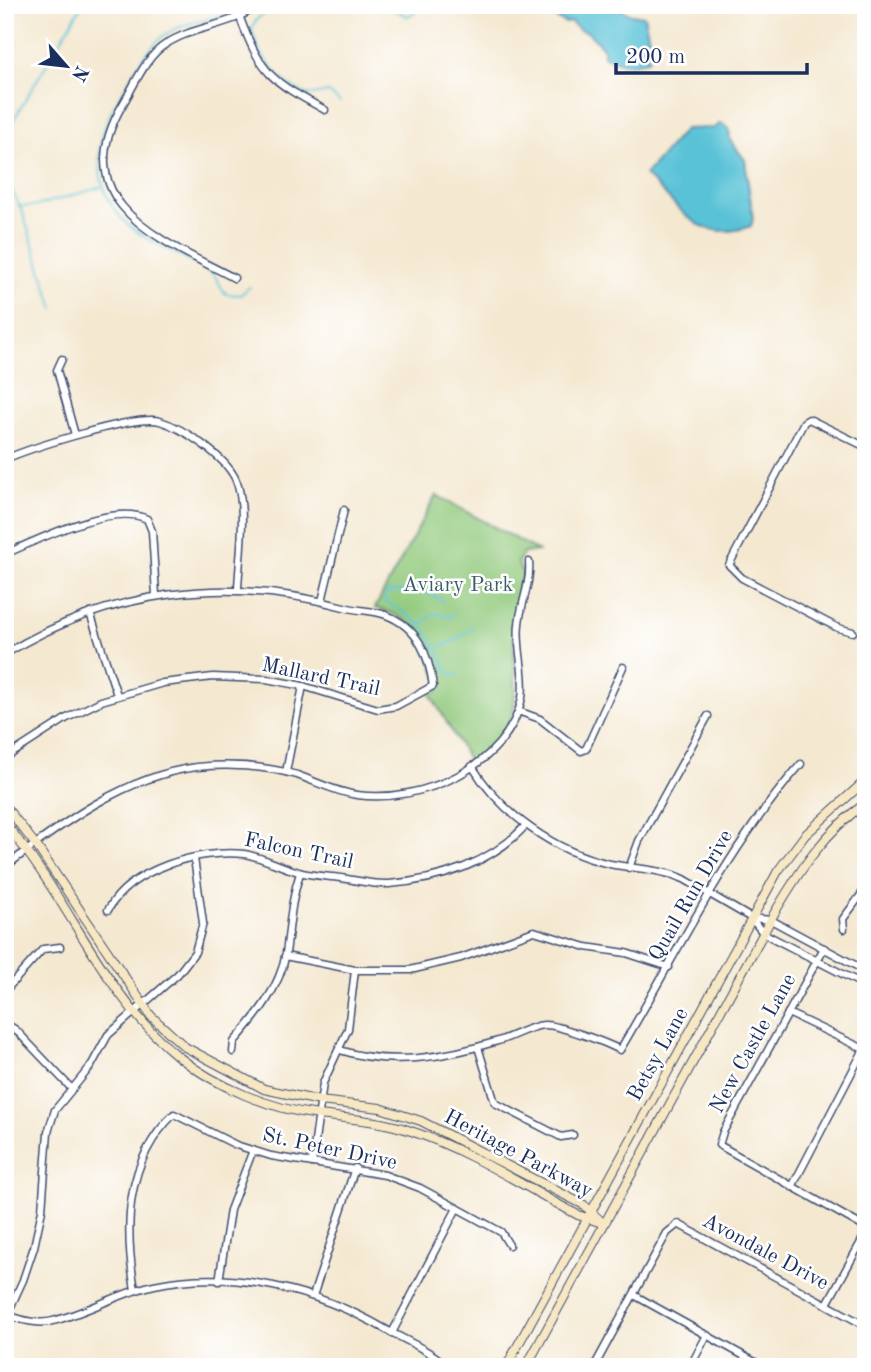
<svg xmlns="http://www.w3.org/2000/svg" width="871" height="1372" font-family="'Old Standard TT',serif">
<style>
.green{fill:#91c97c;stroke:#567c6d;stroke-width:2}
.water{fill:#5ac2d7;stroke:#3a789a;stroke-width:2}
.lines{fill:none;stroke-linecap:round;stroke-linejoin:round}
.stream{stroke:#5ac2d7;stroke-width:2}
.minor-casing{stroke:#3c4b6f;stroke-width:9}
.secondary-casing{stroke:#3c4b6f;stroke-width:10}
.minor{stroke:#fff;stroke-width:6}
.secondary{stroke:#f7e8c3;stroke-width:8}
.labels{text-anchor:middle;stroke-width:5;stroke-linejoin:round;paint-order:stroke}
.park-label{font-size:21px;fill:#3e5d67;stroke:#fff}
.street-label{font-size:21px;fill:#1b2f5e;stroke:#fff}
</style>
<rect width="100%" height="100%" fill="#fff"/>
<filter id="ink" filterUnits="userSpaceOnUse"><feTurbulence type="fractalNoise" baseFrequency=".0143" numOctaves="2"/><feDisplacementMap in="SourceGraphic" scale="14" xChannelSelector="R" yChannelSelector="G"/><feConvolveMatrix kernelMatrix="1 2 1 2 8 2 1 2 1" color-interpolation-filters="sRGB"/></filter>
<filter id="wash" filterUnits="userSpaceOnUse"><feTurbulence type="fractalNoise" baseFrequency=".00686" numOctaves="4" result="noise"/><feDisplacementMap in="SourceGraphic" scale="28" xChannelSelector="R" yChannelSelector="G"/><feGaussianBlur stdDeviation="1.57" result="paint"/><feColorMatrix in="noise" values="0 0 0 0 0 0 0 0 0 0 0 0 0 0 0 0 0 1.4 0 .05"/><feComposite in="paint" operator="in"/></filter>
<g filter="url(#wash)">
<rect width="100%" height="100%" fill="#f4e8d0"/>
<path class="green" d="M 436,495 L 538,551 L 524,553 L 518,562 C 519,569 523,571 524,577 C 526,585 514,612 514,624 C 510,681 535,725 469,761 L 431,695 L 438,691 C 441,683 439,682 436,675 C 424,639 416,617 375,608 Z"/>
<g class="water">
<path d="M 530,5 L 616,5 L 627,13 L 644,16 L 649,39 L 639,42 L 638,46 L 646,47 L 649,59 C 633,67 618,63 603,56 L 603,48 L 588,32 L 580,30 L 571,22 L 565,23 Z"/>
<path d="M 721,123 L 729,129 L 730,140 L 745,160 L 753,219 L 751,226 C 697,245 681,207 645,175 L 685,129 L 714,128 Z"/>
</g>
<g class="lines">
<g class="stream">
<path d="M 246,5 C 221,22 191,18 166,34 C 144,49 132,76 119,98 C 88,148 92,205 145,237 C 166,250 191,259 211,273 C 219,278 219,287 226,294 L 240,295 L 250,287"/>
<path d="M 275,5 L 256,20 L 252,29 C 257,54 284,92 312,95 C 317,95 323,93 328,92 L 340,102"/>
<path d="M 384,5 L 407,16 L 415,13 L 416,5"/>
<path d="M 5,134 L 82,5"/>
<path d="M 5,177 L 22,211 L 54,309"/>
<path d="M 19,206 L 36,206 L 101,187"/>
<path d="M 443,600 L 418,590 L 388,592 L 384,601 L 407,614 L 426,630 L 449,673 L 459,675"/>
<path d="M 420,625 L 435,613 L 450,617 L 455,613"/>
<path d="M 439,648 L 460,638 L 473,626"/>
</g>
</g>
</g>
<g filter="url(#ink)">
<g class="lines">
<g class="minor-casing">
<g id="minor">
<path d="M 240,18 C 262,76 272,81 325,110"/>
<path d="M 234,278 C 162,240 64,204 123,104 C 135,84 146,56 166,44 C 195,25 231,27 258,5"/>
<path d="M 62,359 L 57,370 L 75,435"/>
<path d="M 5,459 C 31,448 136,414 160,421 C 183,428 224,456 235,478 C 248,505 239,559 238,589"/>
<path d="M 5,554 C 40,539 112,502 147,519 L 152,531 L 156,595"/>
<path d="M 322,601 L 344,510"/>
<path d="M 90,613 L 117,695"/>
<path d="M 853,632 L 838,628 L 742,578 L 729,565 L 804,422 L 809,419 L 866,447"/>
<path d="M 5,654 C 109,590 227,575 344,607 C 358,611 373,610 386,615 C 418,627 429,655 433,686 L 396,706 L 378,709 L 303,686 L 266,679 L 213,677 L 163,683 L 101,701 L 67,718 L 5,758"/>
<path d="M 518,711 L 540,719 L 581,751 L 586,749 L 623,667"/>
<path d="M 472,766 C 501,814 555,852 610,864 C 635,869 661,869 684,879 L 751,918 L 763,933 L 866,986"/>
<path d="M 286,772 L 303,686"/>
<path d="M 194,858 L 203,923 L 195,952 L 178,974 L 108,1035 L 91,1066 L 55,1110 L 48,1132 L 42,1210 L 34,1247 L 23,1280 L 7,1315 C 22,1320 37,1325 53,1321 C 88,1312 119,1293 154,1285 C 232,1268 317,1290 385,1329 C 399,1337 441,1356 447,1367"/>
<path d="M 5,867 C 61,824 125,776 197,767 C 229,764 265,766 297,775 C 317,782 336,792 357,795 C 421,804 508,766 522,698 C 526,674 516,649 519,624 C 521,603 531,583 529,562"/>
<path d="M 629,868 L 639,841 L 708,716"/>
<path d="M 108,910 C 130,869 199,849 244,854 C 263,857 280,867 299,872 C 312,876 327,876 341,878 C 356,880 373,885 389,884 C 440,880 492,863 526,825"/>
<path d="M 751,918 L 771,920 L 866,971"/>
<path d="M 844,929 L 843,919 L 866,888"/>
<path d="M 824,948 L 723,1132 L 719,1145 L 866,1228"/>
<path d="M 285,956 L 355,970 L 410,970 L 461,958 L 534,931 L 586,947 L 626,953 L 669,967"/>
<path d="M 5,991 L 43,949 L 60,947"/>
<path d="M 788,1013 L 866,1050"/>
<path d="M 5,1023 L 16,1030 L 71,1088"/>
<path d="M 478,1047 L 495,1103 L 561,1137 L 573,1135"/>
<path d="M 340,1050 C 391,1067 447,1057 498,1041 C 512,1037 530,1026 544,1025 C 557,1024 607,1043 620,1050 C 678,952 726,849 801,764"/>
<path d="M 233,1052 L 234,1042 C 256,1017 280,988 286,953 C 290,925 291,900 300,873"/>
<path d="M 312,1163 L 323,1083 L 348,1029 L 355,970"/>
<path d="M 792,1187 L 864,1049"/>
<path d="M 219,1281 L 230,1210 L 253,1150"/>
<path d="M 135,1290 C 124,1227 125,1161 174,1114 L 236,1145 L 271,1156 L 385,1175 L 420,1188 L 501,1232 L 509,1245"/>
<path d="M 634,1295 L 764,1367"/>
<path d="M 313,1296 L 355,1168"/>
<path d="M 827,1304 L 866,1233"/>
<path d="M 392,1333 L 457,1208"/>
<path d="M 205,1367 L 207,1367"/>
<path d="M 594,1367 L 667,1233 L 678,1224 L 866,1326"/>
<path d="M 690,1367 L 707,1335"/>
</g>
</g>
<g class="secondary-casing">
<g id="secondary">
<path d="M 5,806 L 36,845 L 151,1016 L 185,1047 L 264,1089 L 320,1101 L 380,1108 L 421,1121 L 584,1205 L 604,1224"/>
<path d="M 5,824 C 69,897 102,995 179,1057 C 217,1087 270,1109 319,1115 C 350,1119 378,1120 408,1130 C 467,1149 523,1186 578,1215 L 602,1223"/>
<path d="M 506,1367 L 778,871 L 805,835 L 866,780"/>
<path d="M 526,1367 L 775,912 C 800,870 825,831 866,803"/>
</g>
</g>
<use href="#minor" class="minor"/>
<use href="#secondary" class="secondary"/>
</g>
</g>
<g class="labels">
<g class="park-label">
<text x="458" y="591">Aviary Park</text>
</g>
<g class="street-label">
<text transform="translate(321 676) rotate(12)" y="7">Mallard Trail</text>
<text transform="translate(299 850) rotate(12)" y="7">Falcon Trail</text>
<text transform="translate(690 895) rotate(-60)" y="7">Quail Run Drive</text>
<text transform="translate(752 1043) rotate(-61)" y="7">New Castle Lane</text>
<text transform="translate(657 1054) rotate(-61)" y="7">Betsy Lane</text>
<text transform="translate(330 1148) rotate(12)" y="7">St. Peter Drive</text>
<text transform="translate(519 1153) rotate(28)" y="7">Heritage Parkway</text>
<text transform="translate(766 1251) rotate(28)" y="7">Avondale Drive</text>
</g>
</g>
<rect width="871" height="1372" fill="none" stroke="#fff" stroke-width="28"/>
<g transform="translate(66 66) rotate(118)" stroke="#ffffff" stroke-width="5" paint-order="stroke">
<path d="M0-5L12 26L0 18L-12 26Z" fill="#1b2f5e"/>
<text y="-10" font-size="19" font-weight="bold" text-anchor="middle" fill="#1b2f5e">N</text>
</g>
<path d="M616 63v10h191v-10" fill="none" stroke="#1b2f5e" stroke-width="3.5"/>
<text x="626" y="63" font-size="21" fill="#1b2f5e" stroke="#ffffff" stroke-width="5" paint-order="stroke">200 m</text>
</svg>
